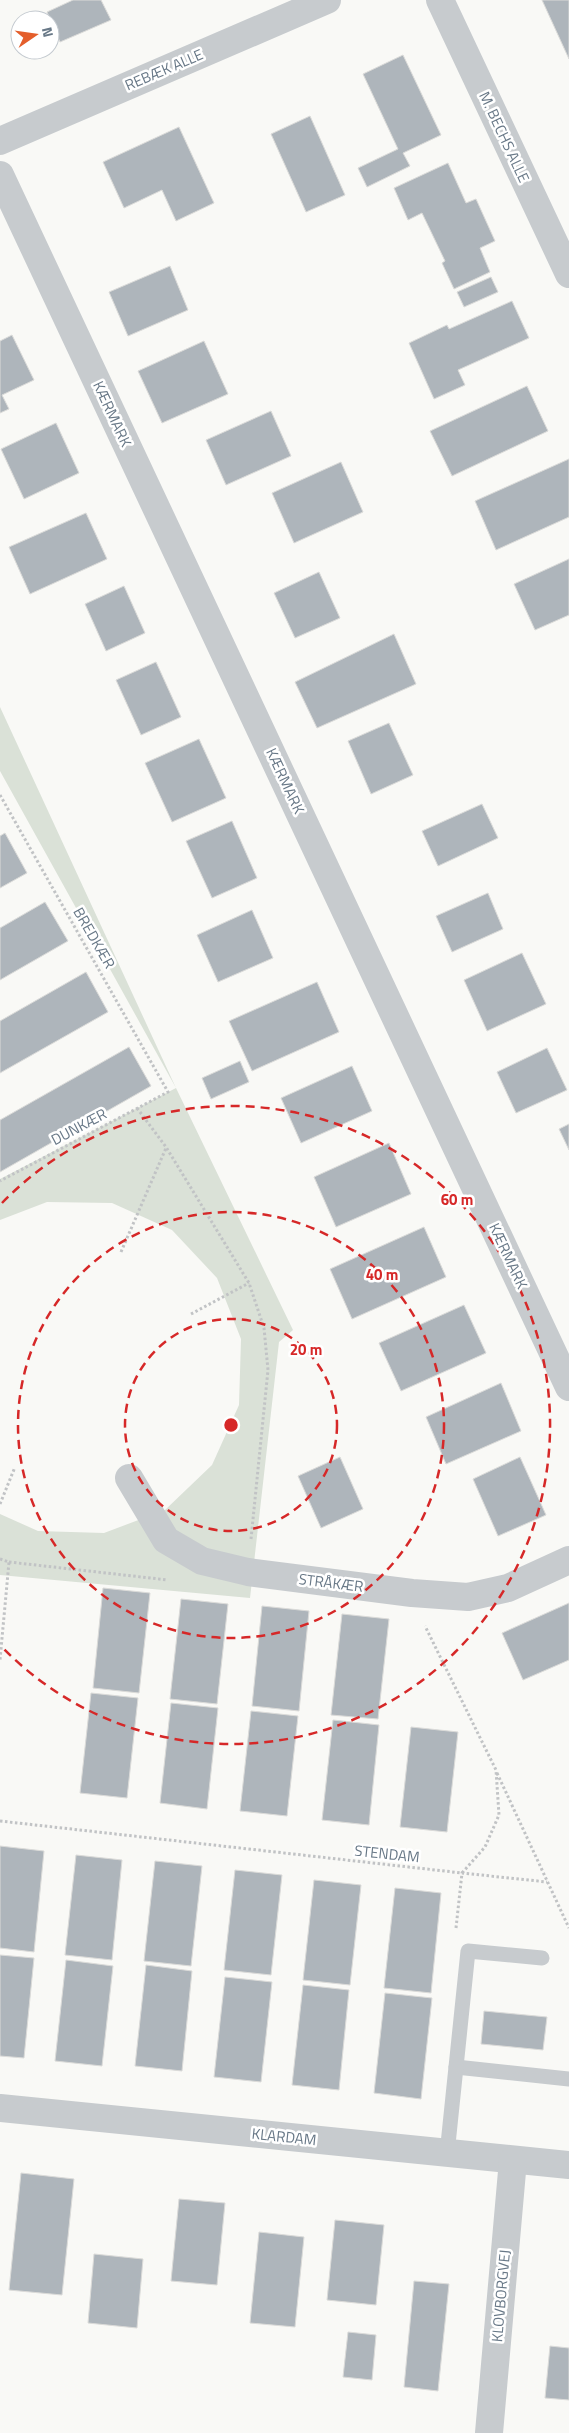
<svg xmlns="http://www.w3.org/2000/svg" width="569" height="2433" font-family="'Titillium Web',sans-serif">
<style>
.green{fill:#dae1d7}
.building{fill:#aeb5bb;stroke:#dbdbd9}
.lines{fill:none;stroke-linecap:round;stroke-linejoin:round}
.path{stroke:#c1c3c5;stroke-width:3;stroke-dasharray:2.5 2.5;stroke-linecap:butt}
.service{stroke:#c7cbce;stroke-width:15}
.minor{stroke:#c7cbce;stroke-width:28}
.ring{fill:none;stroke:#d62828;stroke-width:2.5;stroke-dasharray:9 6}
.labels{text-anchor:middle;stroke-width:5;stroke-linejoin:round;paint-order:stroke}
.street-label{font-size:15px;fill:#687887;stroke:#fff}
.centre{fill:#d62828;stroke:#fff;stroke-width:2.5}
.ring-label{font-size:15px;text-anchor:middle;font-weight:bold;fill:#d62828;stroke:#fff;stroke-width:5;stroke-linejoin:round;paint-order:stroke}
</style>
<rect width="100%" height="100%" fill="#f9f9f6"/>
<path class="green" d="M 0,707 L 176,1088 L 293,1330 L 279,1342 L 250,1598 L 0,1575 L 0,1514 L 38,1531 L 104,1533 L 165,1510 L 212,1465 L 239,1405 L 241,1339 L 217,1278 L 172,1230 L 112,1203 L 47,1202 L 0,1220 L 0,1179 L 176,1088 L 0,771 Z"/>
<g class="building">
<path d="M 73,0 L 101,0 L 111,20 L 60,42 L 47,12 Z"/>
<path d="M 542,0 L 569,0 L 569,59 Z"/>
<path d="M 403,55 L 441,135 L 403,153 L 410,166 L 367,187 L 358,168 L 398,149 L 363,74 Z"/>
<path d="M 310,116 L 345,195 L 306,212 L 271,134 Z"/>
<path d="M 179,127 L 214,203 L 176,221 L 162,190 L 124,208 L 103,162 Z"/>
<path d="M 448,163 L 466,203 L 476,199 L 495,241 L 480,248 L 490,272 L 454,289 L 442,263 L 445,261 L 422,213 L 408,220 L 394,188 Z"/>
<path d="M 170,266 L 188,310 L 128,336 L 109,292 Z"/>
<path d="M 491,277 L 498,292 L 464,307 L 457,292 Z"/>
<path d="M 512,301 L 529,338 L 458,370 L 465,385 L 434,399 L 409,343 L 447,325 L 449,329 Z"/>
<path d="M 12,335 L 34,380 L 2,395 L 9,409 L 0,413 L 0,341 Z"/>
<path d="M 204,341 L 228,394 L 162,423 L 138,371 Z"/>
<path d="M 527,386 L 548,431 L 452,476 L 430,431 Z"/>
<path d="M 271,411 L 291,456 L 226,485 L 206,440 Z"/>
<path d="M 56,423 L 79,473 L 24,499 L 1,449 Z"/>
<path d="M 569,459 L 569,517 L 496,550 L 475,501 Z"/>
<path d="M 341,462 L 363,512 L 294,543 L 272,493 Z"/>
<path d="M 86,513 L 107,559 L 30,594 L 9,547 Z"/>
<path d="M 569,559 L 569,615 L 535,630 L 514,584 Z"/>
<path d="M 319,572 L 340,618 L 295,638 L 274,593 Z"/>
<path d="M 124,586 L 145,633 L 106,651 L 85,604 Z"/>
<path d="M 394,634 L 416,684 L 317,728 L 295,682 Z"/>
<path d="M 156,662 L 181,717 L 141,735 L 116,680 Z"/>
<path d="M 389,723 L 413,775 L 371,794 L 348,741 Z"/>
<path d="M 199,739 L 226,798 L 172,822 L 145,763 Z"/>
<path d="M 482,804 L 498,838 L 438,866 L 422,831 Z"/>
<path d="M 232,821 L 257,878 L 212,898 L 186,841 Z"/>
<path d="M 5,833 L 27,873 L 0,888 L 0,836 Z"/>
<path d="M 488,893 L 503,929 L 452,952 L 436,916 Z"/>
<path d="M 45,902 L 68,941 L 0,980 L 0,928 Z"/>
<path d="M 252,910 L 273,958 L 218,982 L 197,935 Z"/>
<path d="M 522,953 L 546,1004 L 487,1031 L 464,980 Z"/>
<path d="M 86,972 L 108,1012 L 0,1073 L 0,1021 Z"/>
<path d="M 317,982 L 339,1032 L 252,1071 L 229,1021 Z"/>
<path d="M 129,1047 L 151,1086 L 0,1172 L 0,1120 Z"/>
<path d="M 547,1048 L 567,1090 L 516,1113 L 497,1072 Z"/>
<path d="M 240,1061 L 249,1082 L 211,1099 L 202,1078 Z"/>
<path d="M 352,1066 L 372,1111 L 301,1143 L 281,1098 Z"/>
<path d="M 569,1124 L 569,1150 L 559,1129 Z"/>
<path d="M 389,1143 L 411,1194 L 336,1227 L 314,1177 Z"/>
<path d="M 424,1227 L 446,1277 L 352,1319 L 330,1269 Z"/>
<path d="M 464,1305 L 486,1353 L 401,1391 L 379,1343 Z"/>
<path d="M 501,1383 L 521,1431 L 446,1464 L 426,1417 Z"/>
<path d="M 340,1457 L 363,1509 L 321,1528 L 298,1476 Z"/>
<path d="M 520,1457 L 546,1515 L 498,1536 L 473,1479 Z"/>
<path d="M 103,1588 L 150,1593 L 139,1693 L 93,1688 Z"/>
<path d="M 181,1599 L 228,1604 L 217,1704 L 170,1699 Z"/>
<path d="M 569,1603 L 569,1660 L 523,1680 L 502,1633 Z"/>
<path d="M 262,1606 L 309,1611 L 299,1711 L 252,1706 Z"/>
<path d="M 342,1614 L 389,1619 L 378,1719 L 331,1715 Z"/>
<path d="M 91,1693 L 138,1698 L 127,1798 L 80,1793 Z"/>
<path d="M 171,1703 L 218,1708 L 207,1809 L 160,1803 Z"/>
<path d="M 251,1711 L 298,1716 L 287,1816 L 240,1811 Z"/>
<path d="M 333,1720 L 379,1725 L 369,1825 L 322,1820 Z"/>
<path d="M 411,1727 L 458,1732 L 447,1832 L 400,1827 Z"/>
<path d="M 0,1846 L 44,1851 L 34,1952 L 0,1948 Z"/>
<path d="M 76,1855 L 122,1860 L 112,1960 L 65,1955 Z"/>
<path d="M 155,1861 L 202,1866 L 191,1966 L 144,1961 Z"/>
<path d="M 235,1870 L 282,1875 L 271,1975 L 224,1970 Z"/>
<path d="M 314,1880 L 361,1885 L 350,1985 L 303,1980 Z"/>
<path d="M 395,1888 L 441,1893 L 431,1993 L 384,1988 Z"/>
<path d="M 0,1955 L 34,1958 L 24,2058 L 0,2056 Z"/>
<path d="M 66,1960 L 113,1966 L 102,2066 L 55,2061 Z"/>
<path d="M 146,1965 L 192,1971 L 182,2071 L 135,2066 Z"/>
<path d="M 225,1977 L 272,1982 L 261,2082 L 214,2077 Z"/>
<path d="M 303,1985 L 349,1990 L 339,2090 L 292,2085 Z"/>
<path d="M 385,1993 L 432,1998 L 421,2099 L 374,2093 Z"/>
<path d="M 484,2011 L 547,2017 L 543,2050 L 481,2044 Z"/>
<path d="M 21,2173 L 74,2179 L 62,2295 L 9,2290 Z"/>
<path d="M 179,2199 L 225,2203 L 217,2285 L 171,2281 Z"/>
<path d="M 335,2220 L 384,2225 L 376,2305 L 327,2300 Z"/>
<path d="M 259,2232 L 304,2237 L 295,2327 L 250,2323 Z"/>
<path d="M 94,2254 L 143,2259 L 137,2328 L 88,2323 Z"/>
<path d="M 414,2281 L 449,2284 L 438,2391 L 404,2387 Z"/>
<path d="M 348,2332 L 376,2335 L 372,2380 L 343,2377 Z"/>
<path d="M 550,2346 L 569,2348 L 569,2400 L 545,2398 Z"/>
</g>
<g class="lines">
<g class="path">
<path d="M 0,795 L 168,1092 L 0,1181"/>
<path d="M 137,1108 L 166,1147 L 249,1283 L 264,1328 L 268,1370 L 251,1539"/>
<path d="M 121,1252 L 166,1148"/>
<path d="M 191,1314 L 249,1283"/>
<path d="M 0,1504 L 15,1467"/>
<path d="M 0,1559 L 9,1562 L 0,1660"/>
<path d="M 9,1562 L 168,1580"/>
<path d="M 497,1773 L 569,1928"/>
<path d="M 0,1821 L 462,1873 L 485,1847 L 499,1815 L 496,1770 L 425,1626"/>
<path d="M 456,1928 L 462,1873 L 547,1882"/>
</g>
<g class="service">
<path d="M 456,2067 L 569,2079"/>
<path d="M 447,2154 L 468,1951 L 542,1958"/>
</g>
<g class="minor">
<path d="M 440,0 L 569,274"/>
<path d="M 0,141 L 327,0"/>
<path d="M 0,175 L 569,1387"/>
<path d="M 129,1478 L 166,1540 L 202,1561 L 248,1572 L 412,1593 L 468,1597 L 508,1588 L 569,1560"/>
<path d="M 0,2108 L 569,2165"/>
<path d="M 489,2433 L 513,2160"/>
</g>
</g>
<g class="ring">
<circle cx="231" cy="1425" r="106"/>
<circle cx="231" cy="1425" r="213"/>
<path d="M2 1203A319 319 0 1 1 2 1647"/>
</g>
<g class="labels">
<g class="street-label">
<text transform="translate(164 70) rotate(-23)" y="5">REBÆK ALLE</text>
<text transform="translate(504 137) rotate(65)" y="5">M. BECHS ALLE</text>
<text transform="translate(112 414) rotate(65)" y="5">KÆRMARK</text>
<text transform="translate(285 781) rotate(65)" y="5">KÆRMARK</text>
<text transform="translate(94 938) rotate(60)" y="5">BREDKÆR</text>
<text transform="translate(79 1127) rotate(-28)" y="5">DUNKÆR</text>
<text transform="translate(508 1256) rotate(65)" y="5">KÆRMARK</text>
<text transform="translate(331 1583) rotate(7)" y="5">STRÅKÆR</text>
<text transform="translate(387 1854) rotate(6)" y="5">STENDAM</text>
<text transform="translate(284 2137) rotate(6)" y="5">KLARDAM</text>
<text transform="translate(501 2296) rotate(-85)" y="5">KLOVBORGVEJ</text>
</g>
</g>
<circle cx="231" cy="1425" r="8" class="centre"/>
<g class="ring-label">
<text x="457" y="1205">60 m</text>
<text x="382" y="1280">40 m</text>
<text x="306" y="1355">20 m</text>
</g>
<g transform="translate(35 35) rotate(77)"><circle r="24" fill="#ffffff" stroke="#c3c9cf"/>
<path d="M0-4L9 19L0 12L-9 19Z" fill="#e45e2b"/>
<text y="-8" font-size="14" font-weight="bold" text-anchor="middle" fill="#687887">N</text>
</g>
</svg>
